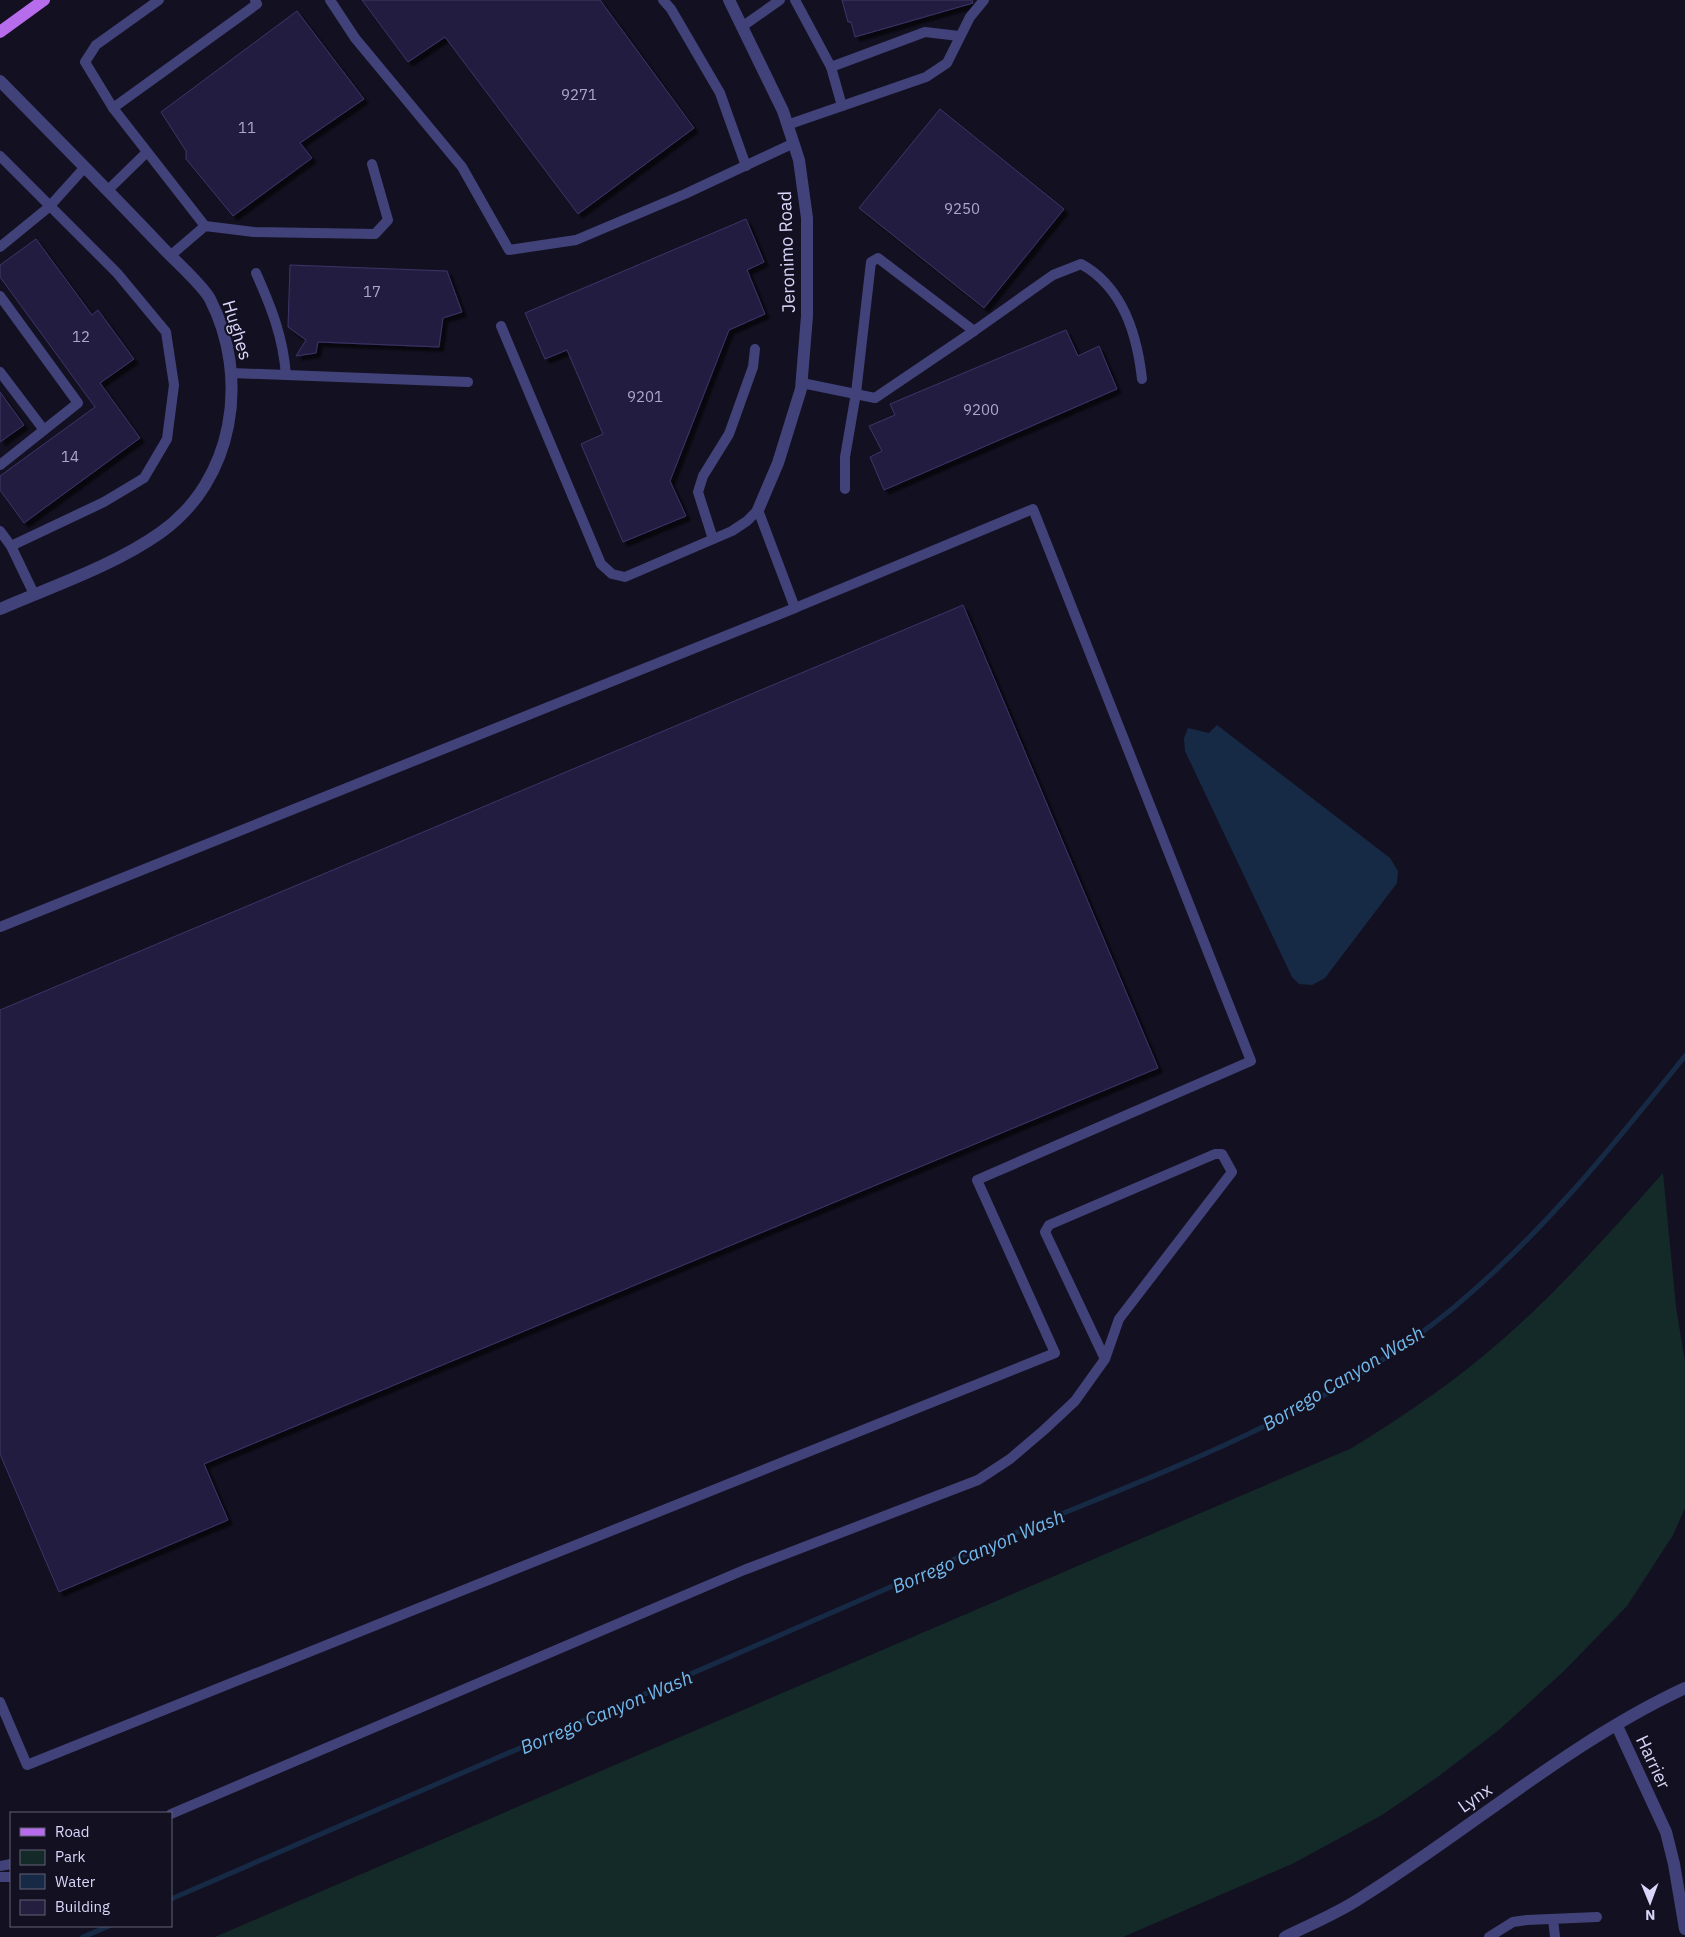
<svg xmlns="http://www.w3.org/2000/svg" width="1685" height="1937" font-family="'IBM Plex Sans',sans-serif">
<style>
.green{fill:#142a28}
.water{fill:#162a45}
.lines{fill:none;stroke-linecap:round;stroke-linejoin:round}
.stream{stroke:#162a45;stroke-width:5}
.building{fill:#241f3f;stroke:#3c3468;filter:url(#shadow)}
.service{stroke:#42427a;stroke-width:10}
.minor{stroke:#42427a;stroke-width:12}
.tertiary{stroke:#42427a;stroke-width:12}
.primary{stroke:#b66ceb;stroke-width:12}
.labels{text-anchor:middle;stroke-width:4.5;stroke-linejoin:round;paint-order:stroke}
.number-label{font-size:15px;fill:#aca8ca}
.street-label{font-size:18px;fill:#d9d6f9;stroke:#131121}
.water-label{font-size:19px;font-style:italic;fill:#72b9ec;stroke:#131121}
</style>
<defs>
<filter id="shadow"><feDropShadow dx="4.5" dy="4.5" stdDeviation="1" flood-color="#0009"/></filter>
</defs>
<rect width="100%" height="100%" fill="#131121"/>
<path class="green" d="M 1663,1173 L 1676,1307 L 1685,1362 L 1685,1508 L 1673,1535 L 1627,1606 L 1564,1671 L 1500,1729 L 1439,1776 L 1382,1815 L 1294,1863 L 1123,1937 L 215,1937 L 1352,1448 C 1397,1420 1441,1391 1482,1357 C 1549,1302 1606,1237 1663,1173 Z"/>
<path class="water" d="M 1217,725 L 1390,858 L 1398,871 L 1397,883 L 1325,978 L 1312,985 L 1299,984 L 1292,977 L 1185,751 L 1184,738 L 1188,728 L 1209,733 Z"/>
<g class="lines">
<g class="stream">
<path d="M 171,1899 C 439,1783 706,1668 973,1551 C 1137,1480 1312,1424 1452,1309 C 1541,1235 1613,1146 1685,1056"/>
<path d="M 83,1937 L 109,1926"/>
</g>
</g>
<g class="building">
<path d="M 362,0 L 600,0 L 694,128 L 578,214 L 445,37 L 408,62 Z"/>
<path d="M 842,0 L 972,0 L 973,3 L 855,37 L 851,22 L 848,22 Z"/>
<path d="M 297,11 L 364,99 L 300,143 L 312,158 L 233,216 L 186,159 L 186,151 L 161,112 Z"/>
<path d="M 940,109 L 1064,209 L 984,308 L 859,208 Z"/>
<path d="M 746,219 L 764,262 L 747,270 L 765,314 L 729,330 L 670,481 L 686,516 L 623,542 L 581,444 L 603,434 L 567,350 L 545,359 L 525,313 Z"/>
<path d="M 36,239 L 92,315 L 98,310 L 134,359 L 100,383 L 140,438 L 24,523 L 0,490 L 0,476 L 95,407 L 0,277 L 0,265 Z"/>
<path d="M 290,265 L 447,271 L 462,312 L 443,318 L 439,347 L 318,342 L 316,353 L 296,356 L 306,340 L 288,327 Z"/>
<path d="M 1066,330 L 1078,356 L 1099,346 L 1117,389 L 884,490 L 870,457 L 882,451 L 869,426 L 895,415 L 890,404 Z"/>
<path d="M 0,392 L 24,425 L 0,442 Z"/>
<path d="M 963,605 L 1158,1068 L 204,1464 L 228,1520 L 59,1592 L 0,1454 L 0,1010 Z"/>
</g>
<g class="lines">
<g class="service">
<path d="M 159,0 L 96,45 L 85,62 L 113,108 L 205,226"/>
<path d="M 330,0 L 355,38 L 462,167 L 509,250 L 576,240 L 685,194 L 794,143"/>
<path d="M 663,0 L 671,9 L 720,93 L 746,166"/>
<path d="M 795,0 L 831,67 L 842,106"/>
<path d="M 743,26 L 780,0"/>
<path d="M 831,67 L 925,32 L 959,36"/>
<path d="M 113,108 L 257,4 L 255,0"/>
<path d="M 787,125 L 926,77 L 947,63 L 970,17 L 984,0"/>
<path d="M 0,156 L 117,273 L 166,332 L 174,385 L 167,439 L 144,478 L 104,502 L 11,546"/>
<path d="M 108,190 L 146,153"/>
<path d="M 0,247 L 49,207 L 85,167"/>
<path d="M 170,256 L 205,226 L 254,232 L 375,234 L 388,220 L 372,164"/>
<path d="M 256,273 C 272,309 283,337 286,375"/>
<path d="M 0,296 L 78,403 L 0,465"/>
<path d="M 0,372 L 44,430"/>
<path d="M 232,373 L 468,382"/>
<path d="M 802,383 L 875,398 L 974,331"/>
<path d="M 845,489 L 845,457 L 856,393 L 871,262 L 878,258 L 974,331 L 1053,275 L 1081,264 C 1123,287 1137,334 1142,379"/>
<path d="M 0,531 L 11,546 L 34,594"/>
<path d="M 713,539 L 698,492 L 703,476 L 729,434 L 753,367 L 755,349"/>
<path d="M 0,927 L 795,608 L 758,510 L 747,521 L 732,531 L 625,577 L 612,574 L 601,564 L 501,326"/>
<path d="M 0,1702 L 27,1765 L 1055,1353 L 977,1180 L 1251,1061 L 1033,509 L 795,608"/>
<path d="M 171,1814 L 744,1570 L 978,1480 L 1010,1459 L 1044,1430 L 1075,1401 L 1105,1359 L 1119,1319 L 1232,1172 L 1222,1154 L 1215,1154 L 1049,1225 L 1045,1232 L 1105,1359"/>
<path d="M 0,1866 L 11,1864"/>
<path d="M 0,1877 L 11,1877"/>
<path d="M 1553,1919 L 1555,1937"/>
<path d="M 1489,1937 L 1513,1922 L 1527,1920 L 1597,1917"/>
</g>
<path class="minor" d="M 1617,1726 L 1666,1832 L 1674,1864 L 1685,1929"/>
<g class="tertiary">
<path d="M 729,0 L 783,111 L 799,160 L 807,218 L 807,316 L 801,389 L 778,463 L 758,510"/>
<path d="M 0,81 C 54,136 108,190 161,246 C 173,259 202,284 210,299 C 250,377 235,480 160,533 C 113,566 53,586 0,609"/>
<path d="M 1285,1937 C 1309,1925 1336,1914 1359,1899 C 1469,1831 1567,1743 1685,1688"/>
</g>
<path class="primary" d="M 0,32 L 44,0"/>
</g>
<g class="labels">
<g class="number-label">
<text x="579" y="100">9271</text>
<text x="247" y="133">11</text>
<text x="962" y="214">9250</text>
<text x="372" y="297">17</text>
<text x="81" y="342">12</text>
<text x="645" y="402">9201</text>
<text x="981" y="415">9200</text>
<text x="70" y="462">14</text>
</g>
<g class="street-label">
<text transform="translate(787 252) rotate(-92)" y="6">Jeronimo Road</text>
<text transform="translate(237 330) rotate(73)" y="6">Hughes</text>
<text transform="translate(1653 1762) rotate(65)" y="6">Harrier</text>
<text transform="translate(1475 1798) rotate(-35)" y="6">Lynx</text>
</g>
<g class="water-label">
<text transform="translate(1343 1378) rotate(-31)" y="7">Borrego Canyon Wash</text>
<text transform="translate(978 1551) rotate(-23)" y="7">Borrego Canyon Wash</text>
<text transform="translate(606 1712) rotate(-23)" y="7">Borrego Canyon Wash</text>
</g>
</g>
<rect x="10" y="1812" width="162" height="115" fill="#131121" stroke="#626077"/>
<rect x="20" y="1828" width="25" height="8" fill="#b66ceb" stroke="#626077"/>
<text x="55" y="1837" font-size="15" fill="#d9d6f9">Road</text>
<rect x="20" y="1850" width="25" height="15" fill="#142a28" stroke="#626077"/>
<text x="55" y="1862" font-size="15" fill="#d9d6f9">Park</text>
<rect x="20" y="1874" width="25" height="15" fill="#162a45" stroke="#626077"/>
<text x="55" y="1887" font-size="15" fill="#d9d6f9">Water</text>
<rect x="20" y="1900" width="25" height="15" fill="#241f3f" stroke="#626077"/>
<text x="55" y="1912" font-size="15" fill="#d9d6f9">Building</text>
<g transform="translate(1650 1902) rotate(179)" stroke="#131121" stroke-width="4" paint-order="stroke">
<path d="M0-4L9 19L0 12L-9 19Z" fill="#d9d6f9"/>
<text y="-8" font-size="14" font-weight="bold" text-anchor="middle" fill="#d9d6f9">N</text>
</g>
</svg>
